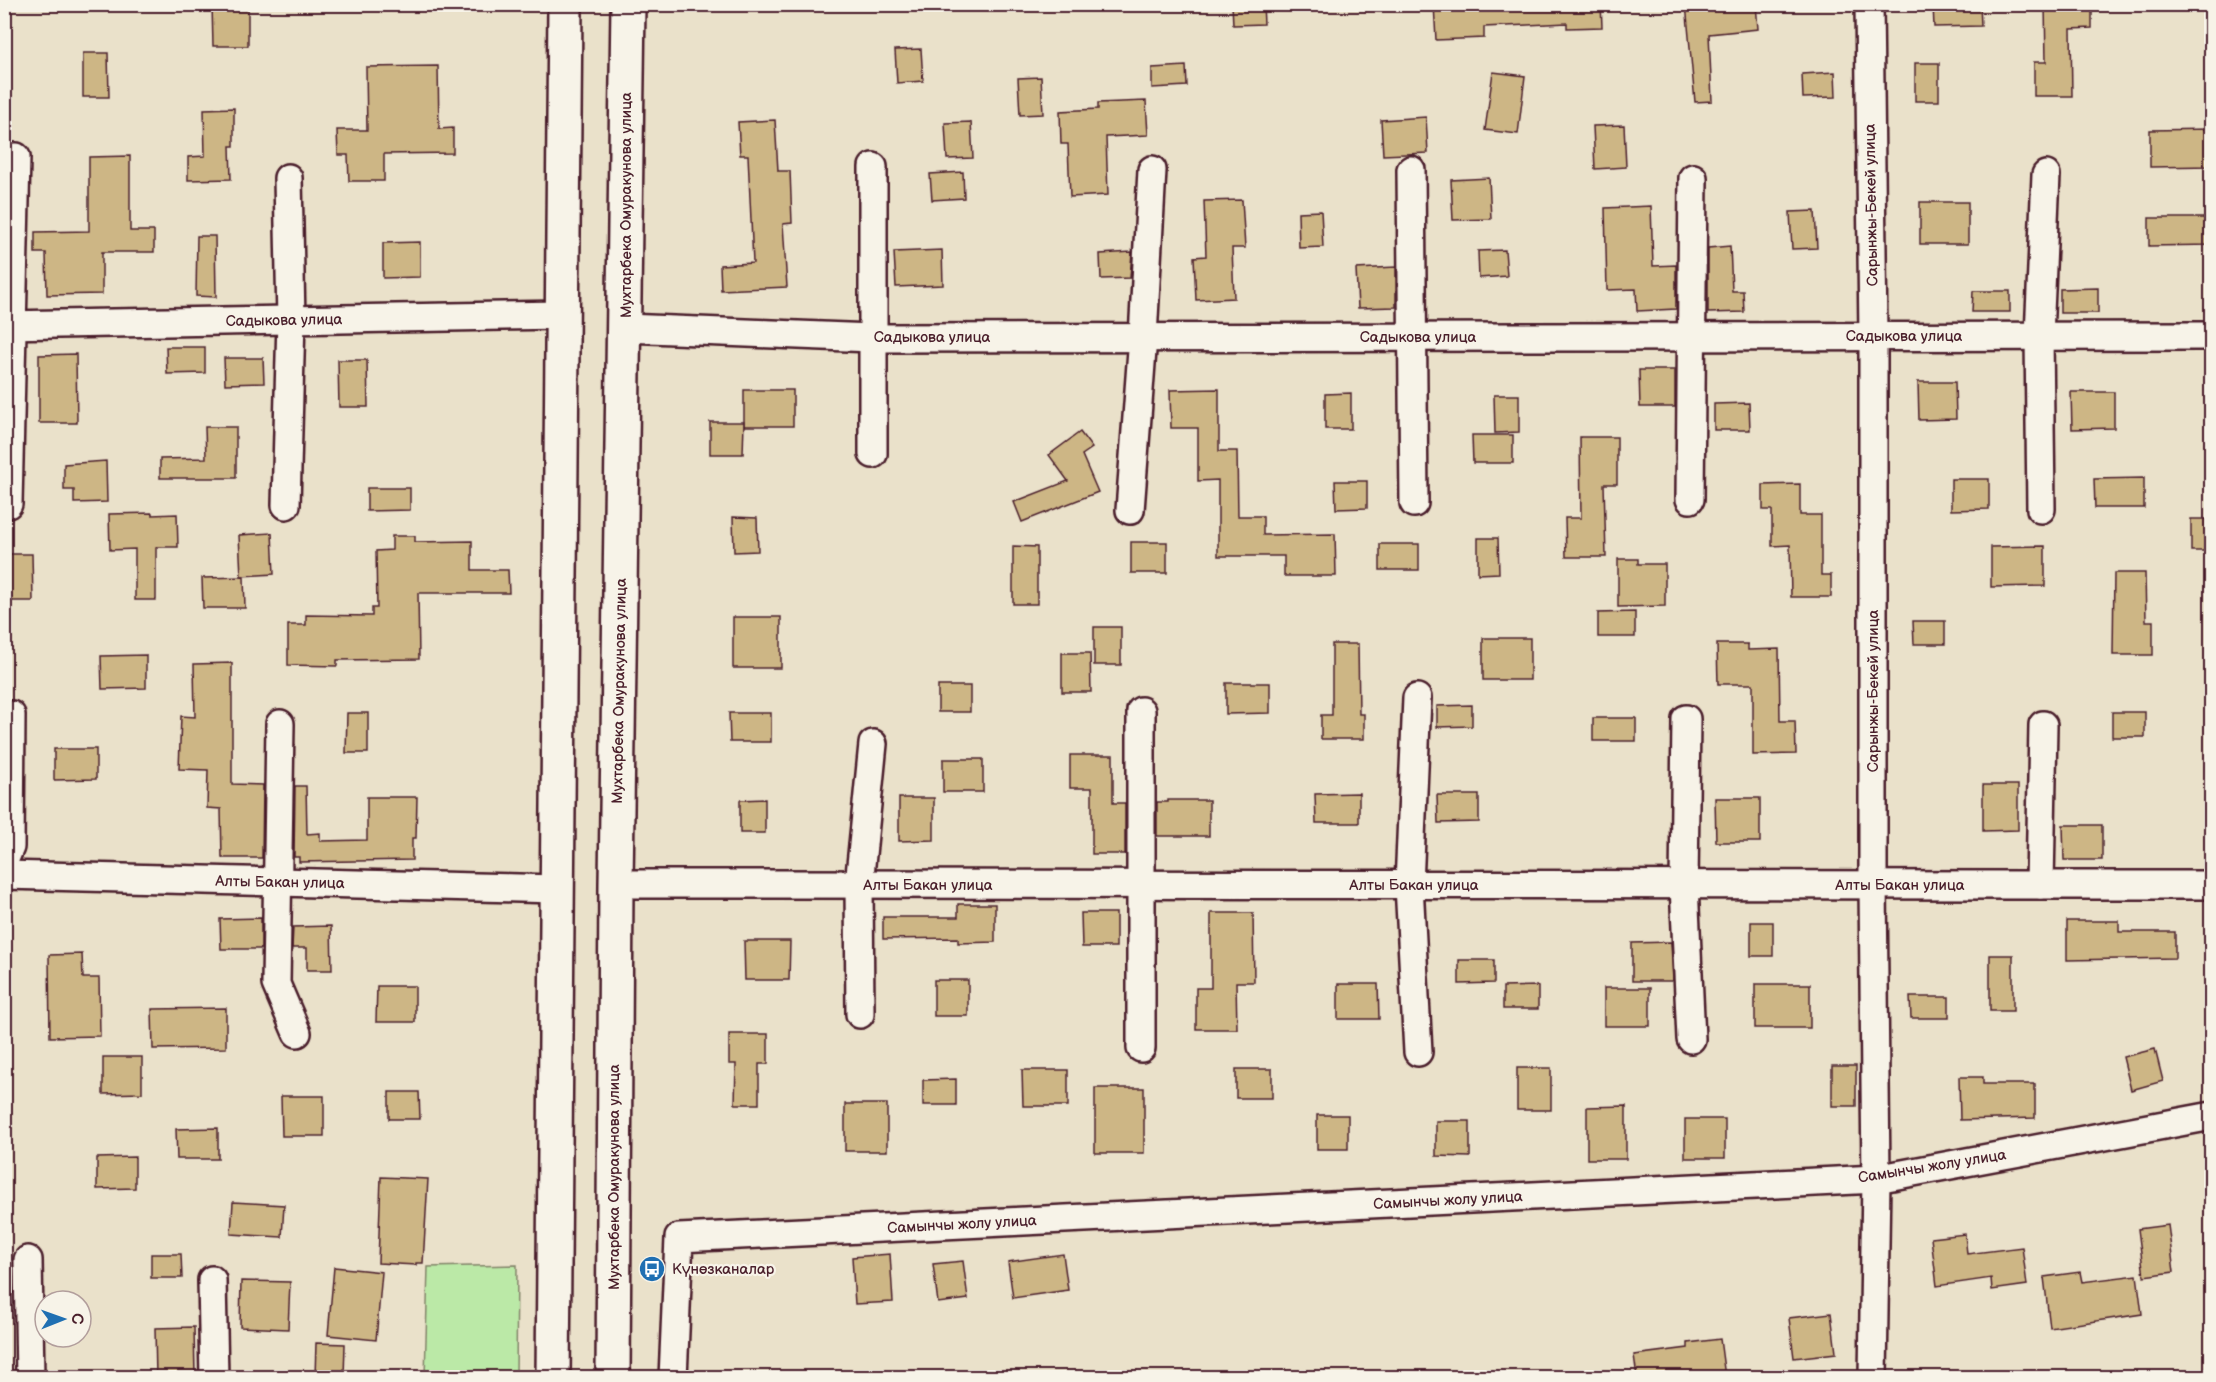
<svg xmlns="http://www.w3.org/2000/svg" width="2216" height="1382" font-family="'Balsamiq Sans',sans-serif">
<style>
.green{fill:#bbe9a7;stroke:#828469;stroke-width:1.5}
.building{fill:#cdb685;stroke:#4a1f2b;stroke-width:1.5}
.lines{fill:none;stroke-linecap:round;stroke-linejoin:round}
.street-casing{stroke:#4a1f2b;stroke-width:32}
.secondary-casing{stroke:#4a1f2b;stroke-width:38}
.street{stroke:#f7f3e8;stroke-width:27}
.secondary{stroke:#f7f3e8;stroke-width:33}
.labels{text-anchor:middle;stroke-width:4.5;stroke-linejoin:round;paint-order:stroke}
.street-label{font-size:15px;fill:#4a1f2b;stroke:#f7f3e8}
.poi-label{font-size:15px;fill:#4a1f2b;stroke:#f7f3e8;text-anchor:start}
</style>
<rect width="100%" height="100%" fill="#eae1ca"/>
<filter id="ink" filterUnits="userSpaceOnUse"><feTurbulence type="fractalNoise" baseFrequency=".0167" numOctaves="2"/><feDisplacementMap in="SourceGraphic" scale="12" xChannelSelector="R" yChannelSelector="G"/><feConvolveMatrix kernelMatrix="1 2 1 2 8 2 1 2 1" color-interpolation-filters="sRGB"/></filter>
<g filter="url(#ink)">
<path class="green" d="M 517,1265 L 516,1377 L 425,1377 L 428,1267 Z"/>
<g class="building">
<path d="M 212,4 L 248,4 L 248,46 L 213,46 Z"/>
<path d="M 1232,4 L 1263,4 L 1264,24 L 1233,25 Z"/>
<path d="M 1434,4 L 1601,4 L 1602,27 L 1567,28 L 1567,23 L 1484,27 L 1484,38 L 1436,40 Z"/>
<path d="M 1686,4 L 1756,4 L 1758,29 L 1709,34 L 1712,101 L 1695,102 Z"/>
<path d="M 1933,4 L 1980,4 L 1981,26 L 1934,27 Z"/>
<path d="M 2045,4 L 2092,4 L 2092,28 L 2071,29 L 2072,96 L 2034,96 L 2034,62 L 2046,62 Z"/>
<path d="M 921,49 L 923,81 L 897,83 L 895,50 Z"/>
<path d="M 83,53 L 108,53 L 109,97 L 83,97 Z"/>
<rect x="1915" y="63" width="24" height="38"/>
<path d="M 438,66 L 439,129 L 453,128 L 453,153 L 384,154 L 384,181 L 349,181 L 348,155 L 338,155 L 337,130 L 367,130 L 366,67 Z"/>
<path d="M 1186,66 L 1187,86 L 1152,88 L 1152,68 Z"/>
<path d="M 1493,72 L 1525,76 L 1518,134 L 1485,130 Z"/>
<path d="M 1835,72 L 1836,97 L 1803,98 L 1802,74 Z"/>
<path d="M 1041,77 L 1043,114 L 1020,115 L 1018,78 Z"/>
<path d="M 1146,101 L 1148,135 L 1106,137 L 1108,195 L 1070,197 L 1068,144 L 1061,144 L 1060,111 L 1098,109 L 1098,103 Z"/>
<path d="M 234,108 L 234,146 L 230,146 L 231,179 L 188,180 L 188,157 L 205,156 L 204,109 Z"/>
<path d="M 1426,117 L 1428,153 L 1383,155 L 1381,120 Z"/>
<path d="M 775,120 L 778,171 L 790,171 L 792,223 L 783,224 L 787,287 L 721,290 L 720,265 L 753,263 L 748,155 L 740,155 L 738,122 Z"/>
<path d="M 971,122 L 973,158 L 947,159 L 945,123 Z"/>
<path d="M 1624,125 L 1626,167 L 1595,169 L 1593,126 Z"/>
<path d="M 2211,129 L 2211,166 L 2150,167 L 2150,130 Z"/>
<path d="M 130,156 L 130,231 L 154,231 L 154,252 L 102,252 L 102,294 L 47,295 L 46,253 L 35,253 L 35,232 L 89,231 L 89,157 Z"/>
<path d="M 963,172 L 964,198 L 932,200 L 930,174 Z"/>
<path d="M 1489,178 L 1491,219 L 1453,220 L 1451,180 Z"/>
<path d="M 1242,200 L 1245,248 L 1232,248 L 1234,298 L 1196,300 L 1194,257 L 1206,256 L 1204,201 Z"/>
<rect x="1920" y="202" width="48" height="42"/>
<path d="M 1651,206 L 1653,266 L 1676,265 L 1676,309 L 1637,311 L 1636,289 L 1607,290 L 1605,208 Z"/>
<path d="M 1321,211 L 1323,247 L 1299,248 L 1298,212 Z"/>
<path d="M 1815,211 L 1817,248 L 1792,249 L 1790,212 Z"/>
<path d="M 2149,218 L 2211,218 L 2211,245 L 2149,246 Z"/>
<path d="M 197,236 L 215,236 L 216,297 L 196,296 Z"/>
<path d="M 420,242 L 420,277 L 383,278 L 383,243 Z"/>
<path d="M 1730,246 L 1732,291 L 1743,291 L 1744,312 L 1708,313 L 1708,248 Z"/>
<path d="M 942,250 L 943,285 L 896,287 L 894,252 Z"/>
<path d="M 1505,250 L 1507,276 L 1479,278 L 1478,251 Z"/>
<path d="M 1132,252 L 1130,278 L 1101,279 L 1100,254 Z"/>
<path d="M 1396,267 L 1396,307 L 1358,308 L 1356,269 Z"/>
<path d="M 2098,288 L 2098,313 L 2060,313 L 2060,289 Z"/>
<path d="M 1973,291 L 2010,291 L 2010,312 L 1972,312 Z"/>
<path d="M 166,347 L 205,347 L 205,373 L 167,374 Z"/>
<path d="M 76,354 L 77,423 L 39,423 L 39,355 Z"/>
<path d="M 224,358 L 263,358 L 264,383 L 225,384 Z"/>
<path d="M 338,360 L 367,360 L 368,407 L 339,407 Z"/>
<path d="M 1639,370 L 1675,370 L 1675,407 L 1640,407 Z"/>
<path d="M 1918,382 L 1955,382 L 1956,419 L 1919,420 Z"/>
<path d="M 1219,389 L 1219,451 L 1237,451 L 1238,516 L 1263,516 L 1263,535 L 1335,534 L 1336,576 L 1284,576 L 1284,556 L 1218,556 L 1218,480 L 1198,481 L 1198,428 L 1171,428 L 1170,390 Z"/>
<rect x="744" y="390" width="49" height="36"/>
<path d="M 2071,392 L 2114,392 L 2114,428 L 2072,429 Z"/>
<path d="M 1351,393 L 1351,429 L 1325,429 L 1325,394 Z"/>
<path d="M 1494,395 L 1519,395 L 1519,432 L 1495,433 Z"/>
<path d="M 1749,403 L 1750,430 L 1714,430 L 1714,404 Z"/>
<path d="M 710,422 L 744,422 L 743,454 L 710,454 Z"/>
<path d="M 205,427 L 236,427 L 236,478 L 160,478 L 160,459 L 206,458 Z"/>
<path d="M 1080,432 L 1092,448 L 1082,455 L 1098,492 L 1022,522 L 1014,502 L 1068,481 L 1049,455 Z"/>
<path d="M 1472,435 L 1513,435 L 1513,463 L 1473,463 Z"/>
<path d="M 1580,437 L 1617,437 L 1617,484 L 1604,484 L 1606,557 L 1566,557 L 1565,518 L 1581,518 Z"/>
<path d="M 106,461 L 107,502 L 74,503 L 74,490 L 64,490 L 64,464 Z"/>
<path d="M 2144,478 L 2144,508 L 2095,508 L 2094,479 Z"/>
<path d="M 1951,479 L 1989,479 L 1989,509 L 1951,510 Z"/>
<path d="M 1335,481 L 1367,481 L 1367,508 L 1336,509 Z"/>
<path d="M 1800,484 L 1800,515 L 1821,515 L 1821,575 L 1831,575 L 1831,597 L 1791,597 L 1790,545 L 1772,546 L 1772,510 L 1763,510 L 1763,485 Z"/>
<path d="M 367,488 L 410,488 L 410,510 L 367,511 Z"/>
<path d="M 152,513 L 152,515 L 177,514 L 178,547 L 156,547 L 156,600 L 135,600 L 135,549 L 110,550 L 109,514 Z"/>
<path d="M 733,517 L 757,518 L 758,551 L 734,552 Z"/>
<rect x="2191" y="519" width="20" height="32"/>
<path d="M 272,533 L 274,574 L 241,576 L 239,535 Z"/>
<path d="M 392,536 L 415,536 L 415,542 L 472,541 L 472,570 L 508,570 L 509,593 L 418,593 L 419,659 L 337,660 L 337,666 L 288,665 L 288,625 L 306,625 L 306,615 L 372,616 L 372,608 L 377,608 L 376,551 L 392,550 Z"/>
<path d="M 1478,538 L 1498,538 L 1499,573 L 1478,574 Z"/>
<rect x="1131" y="542" width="36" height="31"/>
<rect x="1380" y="544" width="39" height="26"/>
<path d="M 1013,546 L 1037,547 L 1037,604 L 1013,604 Z"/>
<path d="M 2045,546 L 2045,586 L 1991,587 L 1991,547 Z"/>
<path d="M 4,554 L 32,554 L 33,601 L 4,601 Z"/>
<path d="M 1618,559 L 1638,559 L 1638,564 L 1665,564 L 1665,606 L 1618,607 Z"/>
<path d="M 2114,573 L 2145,573 L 2146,621 L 2153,621 L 2153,655 L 2113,655 Z"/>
<path d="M 244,577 L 245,608 L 203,608 L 202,578 Z"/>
<path d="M 1635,612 L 1635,637 L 1598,637 L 1598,613 Z"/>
<rect x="733" y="617" width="48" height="51"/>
<path d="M 1913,621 L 1945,621 L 1945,644 L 1914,644 Z"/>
<rect x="1094" y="627" width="27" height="38"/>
<rect x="1483" y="638" width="47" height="42"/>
<path d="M 1332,644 L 1358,644 L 1359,714 L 1364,714 L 1364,739 L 1321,739 L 1321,715 L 1332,715 Z"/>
<path d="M 1717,644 L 1748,644 L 1748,650 L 1779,649 L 1780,721 L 1795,721 L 1796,754 L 1753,755 L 1753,684 L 1718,684 Z"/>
<path d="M 1062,653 L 1090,653 L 1091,692 L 1062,692 Z"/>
<path d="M 146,655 L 146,688 L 102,689 L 101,656 Z"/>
<path d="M 232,663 L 232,784 L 263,785 L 262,858 L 222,858 L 221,809 L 207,808 L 208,770 L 179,769 L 181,716 L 195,717 L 194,664 Z"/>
<path d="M 1226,683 L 1270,683 L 1270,713 L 1226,714 Z"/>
<rect x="938" y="686" width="32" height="26"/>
<path d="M 1472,705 L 1472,726 L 1437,727 L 1437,706 Z"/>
<rect x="2112" y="712" width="33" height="25"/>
<path d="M 347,713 L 368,713 L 368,753 L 346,753 Z"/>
<path d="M 729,713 L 771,713 L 771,742 L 730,742 Z"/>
<rect x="1593" y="718" width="43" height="23"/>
<path d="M 54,749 L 96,749 L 96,779 L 54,780 Z"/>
<path d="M 1070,755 L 1113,755 L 1113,803 L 1125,803 L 1125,854 L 1092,854 L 1092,788 L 1070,788 Z"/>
<rect x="943" y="759" width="40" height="33"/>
<path d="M 1983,785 L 2018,785 L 2018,830 L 1983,831 Z"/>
<path d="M 295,786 L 306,786 L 307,834 L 320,833 L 320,841 L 367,840 L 367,797 L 417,797 L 416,838 L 412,838 L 412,860 L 299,862 L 299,857 L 294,857 Z"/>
<path d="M 1359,793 L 1359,823 L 1316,823 L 1315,794 Z"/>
<path d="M 1437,795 L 1479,795 L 1479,822 L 1438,823 Z"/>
<path d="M 899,798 L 934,798 L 934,840 L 899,841 Z"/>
<path d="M 1715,798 L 1760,798 L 1760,842 L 1716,842 Z"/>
<path d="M 765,799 L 765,833 L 740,833 L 740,800 Z"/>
<path d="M 1168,800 L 1209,800 L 1209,836 L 1157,836 L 1157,802 L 1168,802 Z"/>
<path d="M 2063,825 L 2102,825 L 2102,860 L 2064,860 Z"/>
<path d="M 958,904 L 995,904 L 995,942 L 958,943 L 958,938 L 883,939 L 883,917 L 958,917 Z"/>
<path d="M 1081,913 L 1116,913 L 1116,947 L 1082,947 Z"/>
<path d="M 1211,913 L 1253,913 L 1254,982 L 1236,982 L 1237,1029 L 1196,1029 L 1196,988 L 1211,988 Z"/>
<path d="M 261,918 L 261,949 L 221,949 L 220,919 Z"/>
<path d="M 2067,921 L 2119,921 L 2119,932 L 2175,932 L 2175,958 L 2067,960 Z"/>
<rect x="1751" y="922" width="22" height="34"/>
<path d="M 331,926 L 332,970 L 307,970 L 307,948 L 292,948 L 293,927 Z"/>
<path d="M 744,941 L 790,941 L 789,980 L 745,980 Z"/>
<path d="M 1671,942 L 1673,981 L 1632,981 L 1632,943 Z"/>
<path d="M 82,954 L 83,978 L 99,978 L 100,1036 L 50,1037 L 49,955 Z"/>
<rect x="1990" y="955" width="23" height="56"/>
<path d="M 1459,960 L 1494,960 L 1494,983 L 1459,984 Z"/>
<rect x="934" y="980" width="34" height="36"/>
<path d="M 1338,984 L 1378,984 L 1379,1019 L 1338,1019 Z"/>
<rect x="1755" y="984" width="55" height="44"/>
<path d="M 377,986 L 415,986 L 415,1022 L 376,1022 Z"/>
<path d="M 1538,986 L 1538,1009 L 1503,1009 L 1503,987 Z"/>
<rect x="1604" y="988" width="46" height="38"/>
<path d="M 1910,997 L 1949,997 L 1949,1018 L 1911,1018 Z"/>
<path d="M 226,1008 L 226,1048 L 153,1049 L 152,1009 Z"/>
<path d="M 729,1034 L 768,1034 L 768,1064 L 759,1064 L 759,1104 L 735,1104 L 736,1064 L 729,1064 Z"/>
<path d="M 2155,1049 L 2163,1081 L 2131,1090 L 2123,1057 Z"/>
<path d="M 103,1057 L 142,1057 L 142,1093 L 103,1094 Z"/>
<rect x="1832" y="1066" width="24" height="40"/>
<rect x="1517" y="1068" width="34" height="42"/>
<rect x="1236" y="1069" width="36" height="29"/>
<path d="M 1022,1070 L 1068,1070 L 1068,1106 L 1023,1106 Z"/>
<path d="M 1959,1077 L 1983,1077 L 1983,1084 L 2035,1084 L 2035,1118 L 1960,1120 Z"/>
<path d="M 956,1079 L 956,1105 L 923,1105 L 923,1080 Z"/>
<rect x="1095" y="1088" width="49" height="65"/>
<path d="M 389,1092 L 419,1092 L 420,1119 L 389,1119 Z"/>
<path d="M 281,1096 L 324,1096 L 324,1136 L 282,1136 Z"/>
<rect x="845" y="1104" width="42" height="47"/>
<path d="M 1626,1106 L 1626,1159 L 1587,1159 L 1587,1107 Z"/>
<rect x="1317" y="1115" width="31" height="34"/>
<rect x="1685" y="1119" width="40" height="39"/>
<path d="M 1436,1121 L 1470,1121 L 1470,1157 L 1436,1156 Z"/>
<path d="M 218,1128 L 218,1159 L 177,1159 L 176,1129 Z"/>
<path d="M 135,1157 L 135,1188 L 97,1189 L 97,1158 Z"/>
<path d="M 381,1177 L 428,1179 L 423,1263 L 416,1263 L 416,1265 L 378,1263 Z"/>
<path d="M 233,1202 L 284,1205 L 282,1237 L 231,1234 Z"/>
<path d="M 2168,1225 L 2174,1272 L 2144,1276 L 2138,1229 Z"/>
<path d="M 1965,1234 L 1967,1254 L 2022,1247 L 2027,1285 L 1992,1290 L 1991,1278 L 1937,1286 L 1931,1238 Z"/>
<path d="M 151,1254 L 181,1254 L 182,1278 L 151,1278 Z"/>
<path d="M 890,1254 L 893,1302 L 855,1304 L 852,1257 Z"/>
<path d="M 1063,1254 L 1068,1290 L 1013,1298 L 1008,1262 Z"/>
<path d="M 963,1261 L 968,1299 L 938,1303 L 933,1264 Z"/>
<path d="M 334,1267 L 382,1272 L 376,1340 L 328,1335 Z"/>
<path d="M 2080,1272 L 2082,1282 L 2137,1275 L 2142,1314 L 2050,1328 L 2044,1277 Z"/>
<path d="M 241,1281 L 290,1282 L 288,1329 L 240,1327 Z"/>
<path d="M 1831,1313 L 1836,1353 L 1794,1358 L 1789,1318 Z"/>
<path d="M 194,1327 L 195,1377 L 156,1377 L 155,1328 Z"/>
<path d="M 1720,1339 L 1725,1377 L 1637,1377 L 1634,1355 L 1688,1348 L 1688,1343 Z"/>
<path d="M 316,1343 L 345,1344 L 344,1376 L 315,1377 Z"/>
</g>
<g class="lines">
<g class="street-casing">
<g id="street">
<path d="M 1869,4 L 1873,336 L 1873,885 L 1876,1179 L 1873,1378"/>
<path d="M 1411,170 L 1414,503"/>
<path d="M 4,325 L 563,315"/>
<path d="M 625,328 L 872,338 L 2212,336"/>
<path d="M 873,454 L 873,167"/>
<path d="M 1690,499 L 1693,178"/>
<path d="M 8,504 L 16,157"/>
<path d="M 286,505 L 291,320 L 288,178"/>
<path d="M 2041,509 L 2039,336 L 2046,175"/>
<path d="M 1130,510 L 1143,337 L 1152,170"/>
<path d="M 1417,698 L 1409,885 L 1418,1052"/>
<path d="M 1686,719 L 1684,885 L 1691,1039"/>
<path d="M 280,724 L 276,984 L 297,1033"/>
<path d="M 4,861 L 10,847 L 11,715"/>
<path d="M 4,875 L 556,889"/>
<path d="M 616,884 L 2212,885"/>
<path d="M 2040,885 L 2043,725"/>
<path d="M 860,1014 L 859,885 L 873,744"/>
<path d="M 1141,1048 L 1141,711"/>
<path d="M 28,1260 L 30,1378"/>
<path d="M 212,1280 L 214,1378"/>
<path d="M 673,1378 L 679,1238 L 1876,1179 L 2212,1116"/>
</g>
</g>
<g class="secondary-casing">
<g id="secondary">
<path d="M 553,1378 L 565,4"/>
<path d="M 613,1378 L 616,884 L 628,4"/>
</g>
</g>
<use href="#street" class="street"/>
<use href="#secondary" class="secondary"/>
</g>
</g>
<defs>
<g id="bus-disc" transform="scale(1.35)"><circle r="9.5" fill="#1f6fb2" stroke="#f7f3e8"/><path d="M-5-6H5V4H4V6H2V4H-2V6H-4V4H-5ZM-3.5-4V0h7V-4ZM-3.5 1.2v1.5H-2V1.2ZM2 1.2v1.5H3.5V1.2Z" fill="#fff"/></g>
</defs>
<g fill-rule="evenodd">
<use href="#bus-disc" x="652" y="1269"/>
</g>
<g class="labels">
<g class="street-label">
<text transform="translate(626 205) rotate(-90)" y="5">Мухтарбека Омуракунова улица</text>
<text transform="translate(1871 205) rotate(-91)" y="5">Сарынжы-Бекей улица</text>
<text transform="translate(284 320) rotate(-1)" y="5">Садыкова улица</text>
<text x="1904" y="341">Садыкова улица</text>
<text x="932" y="342">Садыкова улица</text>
<text x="1418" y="342">Садыкова улица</text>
<text transform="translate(619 691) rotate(-89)" y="5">Мухтарбека Омуракунова улица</text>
<text transform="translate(1873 691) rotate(-90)" y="5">Сарынжы-Бекей улица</text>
<text transform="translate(280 882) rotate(1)" y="5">Алты Бакан улица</text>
<text x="928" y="890">Алты Бакан улица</text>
<text x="1414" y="890">Алты Бакан улица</text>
<text x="1900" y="890">Алты Бакан улица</text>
<text transform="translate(1932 1166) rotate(-9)" y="5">Самынчы жолу улица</text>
<text transform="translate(614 1177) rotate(-90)" y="5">Мухтарбека Омуракунова улица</text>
<text transform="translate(1448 1200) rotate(-3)" y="5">Самынчы жолу улица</text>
<text transform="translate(962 1224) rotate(-3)" y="5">Самынчы жолу улица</text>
</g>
<g class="poi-label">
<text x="672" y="1274">Күнөзканалар</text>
</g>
</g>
<rect width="2216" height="1382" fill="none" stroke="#f7f3e8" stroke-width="24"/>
<rect x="12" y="12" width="2192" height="1358" fill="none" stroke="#4a1f2b" stroke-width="2" filter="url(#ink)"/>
<g transform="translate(63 1319) rotate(89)"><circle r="28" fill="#f7f3e8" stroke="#b29e9c" stroke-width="1.5"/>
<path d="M0-4.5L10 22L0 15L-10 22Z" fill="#1f6fb2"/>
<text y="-9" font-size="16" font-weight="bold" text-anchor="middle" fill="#4a1f2b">С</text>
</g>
</svg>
